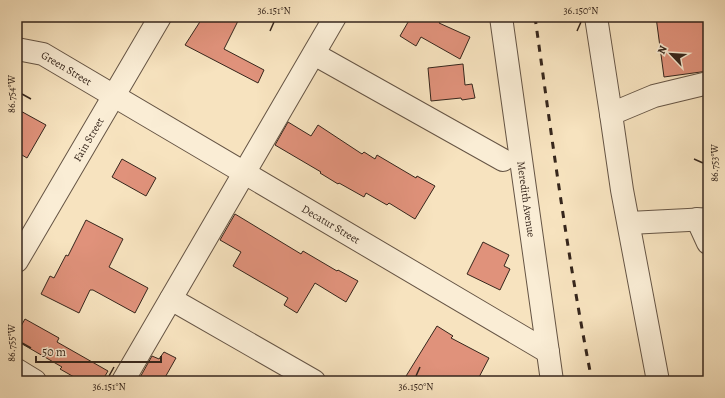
<svg xmlns="http://www.w3.org/2000/svg" width="725" height="398" font-family="Alegreya,serif">
<style>
.building{fill:#e0927b;stroke:#36261c}
.lines{fill:none;stroke-linecap:round;stroke-linejoin:round}
.minor-casing{stroke:#665545;stroke-width:24}
.minor{stroke:#faedd5;stroke-width:22}
.rail{stroke:#36261c;stroke-width:3;stroke-dasharray:7 7;stroke-linecap:butt}
.ticks{fill:none;stroke:#36261c;stroke-width:1.5}
.labels{text-anchor:middle;stroke-width:3;stroke-linejoin:round;paint-order:stroke}
.street-label{font-size:11px;fill:#36261c;stroke:#faedd5}
.neatline{fill:none;stroke:#36261c;stroke-width:1.5}
.ticks-label{font-size:10px;text-anchor:middle;fill:#36261c}
</style>
<rect width="100%" height="100%" fill="#f7e3bf"/>
<filter id="stains"><feTurbulence type="fractalNoise" baseFrequency=".005" numOctaves="4"/><feColorMatrix values="0 0 0 0 .2 0 0 0 0 .09 0 0 0 0 .02 0 0 0 .5 -.17"/></filter>
<radialGradient id="worn" r=".72"><stop offset=".6" stop-color="#630" stop-opacity="0"/><stop offset="1" stop-color="#630" stop-opacity=".3"/></radialGradient>
<g class="building">
<path d="M 203,17 L 240,17 L 224,49 L 264,70 L 258,83 L 185,45 Z"/>
<path d="M 411,17 L 443,17 L 439,23 L 470,37 L 460,59 L 421,37 L 416,46 L 400,36 Z"/>
<path d="M 656,17 L 708,17 L 708,71 L 664,77 Z"/>
<path d="M 463,64 L 465,85 L 472,84 L 475,98 L 462,100 L 461,98 L 431,101 L 428,68 Z"/>
<path d="M 17,109 L 46,125 L 27,158 L 17,152 Z"/>
<path d="M 288,122 L 311,136 L 318,125 L 362,154 L 364,152 L 375,159 L 377,155 L 416,178 L 417,176 L 435,186 L 415,219 L 389,203 L 387,205 L 366,193 L 364,197 L 339,183 L 338,184 L 320,173 L 321,172 L 275,145 Z"/>
<path d="M 122,159 L 156,178 L 146,196 L 112,177 Z"/>
<path d="M 235,214 L 301,254 L 303,251 L 337,271 L 338,270 L 358,281 L 346,302 L 315,283 L 297,313 L 284,305 L 288,298 L 233,266 L 241,252 L 220,240 Z"/>
<path d="M 86,220 L 123,239 L 109,267 L 148,288 L 135,313 L 93,290 L 90,290 L 79,313 L 41,294 L 50,276 L 54,278 L 66,255 L 68,256 Z"/>
<path d="M 483,242 L 509,255 L 504,266 L 510,269 L 500,290 L 467,274 Z"/>
<path d="M 25,319 L 59,338 L 57,342 L 108,371 L 102,381 L 81,381 L 60,369 L 62,367 L 17,341 L 17,333 Z"/>
<path d="M 437,326 L 453,336 L 451,338 L 489,358 L 477,381 L 403,381 Z"/>
<path d="M 164,352 L 176,358 L 163,381 L 138,381 L 152,356 L 159,359 Z"/>
</g>
<g class="lines">
<g class="minor-casing">
<g id="minor">
<path id="s1" d="M 501,17 L 552,381"/>
<path d="M 596,17 L 611,114"/>
<path id="s2" d="M 17,49 L 43,54 L 548,352"/>
<path d="M 314,54 L 503,160"/>
<path d="M 697,219 L 708,243"/>
<path d="M 629,223 L 708,219"/>
<path id="s3" d="M 17,261 L 160,17"/>
<path d="M 171,299 L 314,381"/>
<path d="M 17,370 L 35,381"/>
<path d="M 123,381 L 335,17"/>
<path d="M 658,381 L 622,190 L 611,114 L 654,96 L 708,83"/>
</g>
</g>
<use href="#minor" class="minor"/>
<path class="rail" d="M 535,17 C 552,139 568,261 592,381"/>
</g>
<path class="ticks" d="M 270,31 L 274,22M 577,31 L 581,22M 22,94 L 31,99M 694,159 L 703,163M 22,343 L 31,348M 109,376 L 114,367M 416,376 L 420,367"/>
<g class="labels">
<g class="street-label">
<text dy="4" stroke="none"><textPath href="#s2" startOffset="54">Green Street</textPath></text>
<text dy="4" stroke="none"><textPath href="#s3" startOffset="141">Fain Street</textPath></text>
<text dy="4" stroke="none"><textPath href="#s1" startOffset="184">Meredith Avenue</textPath></text>
<text dy="4" stroke="none"><textPath href="#s2" startOffset="361">Decatur Street</textPath></text>
</g>
</g>
<rect width="725" height="398" fill="none" stroke="#f7e3bf" stroke-width="44"/>
<g transform="translate(671 54) rotate(295)" stroke="#faedd5" stroke-width="3" paint-order="stroke">
<path d="M0-3L7 15L0 10L-7 15Z" fill="#36261c"/>
<text y="-6" font-size="11" font-weight="bold" text-anchor="middle" fill="#36261c">N</text>
</g>
<path d="M36 356v6h125v-6" fill="none" stroke="#36261c" stroke-width="2"/>
<text x="42" y="356" font-size="12" fill="#36261c" stroke="#faedd5" stroke-width="3" paint-order="stroke">50 m</text>
<rect x="22" y="22" width="681" height="354" class="neatline"/>
<g class="ticks-label">
<text x="274" y="14">36.151°N</text>
<text x="581" y="14">36.150°N</text>
<text transform="translate(11 94) rotate(-90)" y="4">86.754°W</text>
<text transform="translate(714 163) rotate(-90)" y="4">86.753°W</text>
<text transform="translate(11 343) rotate(-90)" y="4">86.755°W</text>
<text x="109" y="390">36.151°N</text>
<text x="416" y="390">36.150°N</text>
</g>
<rect width="100%" height="100%" filter="url(#stains)"/>
<rect width="100%" height="100%" fill="url(#worn)"/>
</svg>
